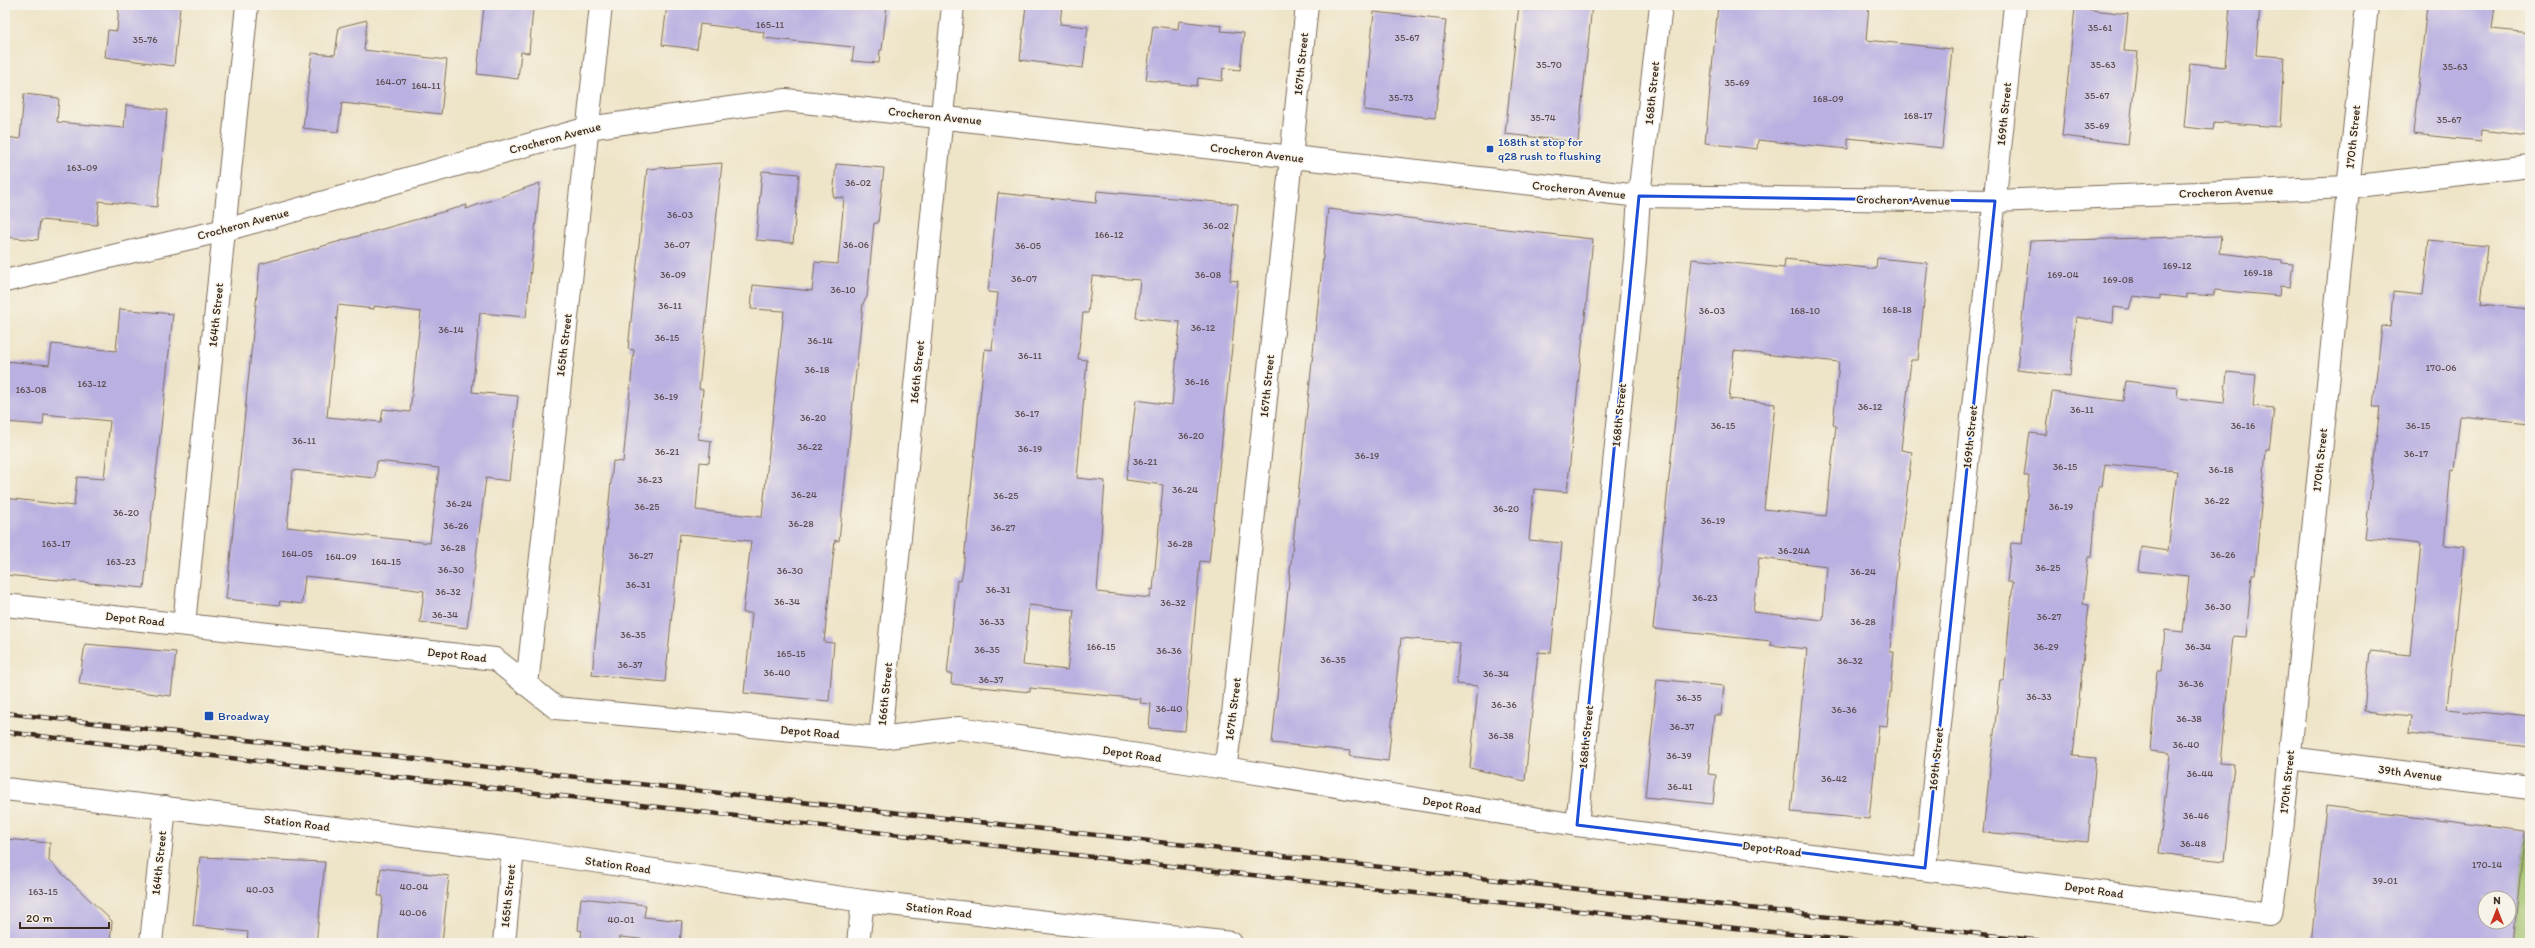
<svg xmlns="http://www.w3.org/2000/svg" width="2535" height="948" font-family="Itim,sans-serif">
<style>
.green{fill:#9ebf68;stroke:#6c7443}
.building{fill:#bab0e1;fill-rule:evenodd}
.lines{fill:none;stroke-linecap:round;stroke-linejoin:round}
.minor-casing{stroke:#7a6b59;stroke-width:24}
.tertiary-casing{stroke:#7a6b59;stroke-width:24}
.minor{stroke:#fff;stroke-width:22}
.tertiary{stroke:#fff;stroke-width:22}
.rail-casing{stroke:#3b2a1e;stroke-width:4.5}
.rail{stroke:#f7f3e8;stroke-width:3;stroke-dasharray:9;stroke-linecap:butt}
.marked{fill:none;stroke:#1d4ed8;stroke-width:3;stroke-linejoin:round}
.transit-dot{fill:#1a4fb4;stroke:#f7f3e8;stroke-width:1.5}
.labels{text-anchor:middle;stroke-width:3;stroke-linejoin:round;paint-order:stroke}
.number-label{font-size:10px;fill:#5b4c4f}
.street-label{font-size:12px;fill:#3b2a1e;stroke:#f7f3e8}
.transit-label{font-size:12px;fill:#164399;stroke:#f7f3e8;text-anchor:start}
</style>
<rect width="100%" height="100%" fill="#f7f3e8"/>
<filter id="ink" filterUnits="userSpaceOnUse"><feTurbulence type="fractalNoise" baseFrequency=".025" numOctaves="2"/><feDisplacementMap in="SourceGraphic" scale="8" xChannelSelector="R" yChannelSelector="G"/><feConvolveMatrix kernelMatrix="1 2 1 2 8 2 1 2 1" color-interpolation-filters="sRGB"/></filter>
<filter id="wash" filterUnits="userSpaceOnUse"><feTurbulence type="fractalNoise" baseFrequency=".012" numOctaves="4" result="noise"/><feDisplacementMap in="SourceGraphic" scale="16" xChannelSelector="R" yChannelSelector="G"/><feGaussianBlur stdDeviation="0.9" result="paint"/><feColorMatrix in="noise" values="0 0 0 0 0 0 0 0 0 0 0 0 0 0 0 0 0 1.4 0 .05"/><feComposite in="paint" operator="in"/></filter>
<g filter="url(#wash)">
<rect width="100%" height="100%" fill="#eee4c7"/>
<path class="green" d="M 2525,831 L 2530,831 L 2530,943 L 2513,943 Z"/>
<g id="blocks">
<g class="building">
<path d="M 119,5 L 180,7 L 174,66 L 105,57 L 108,30 L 117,31 Z"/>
<path d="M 484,5 L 533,9 L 529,53 L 521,52 L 518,79 L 477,74 Z"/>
<path d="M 667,5 L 887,5 L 882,50 L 880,50 L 879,63 L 852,61 L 854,47 L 763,38 L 764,32 L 700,24 L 697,49 L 662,45 Z"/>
<path d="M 1026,5 L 1062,5 L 1060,24 L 1088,27 L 1083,68 L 1020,60 Z"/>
<path d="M 1519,5 L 1592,5 L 1578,142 L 1505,134 Z"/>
<path d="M 1718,5 L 1869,5 L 1866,40 L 1952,49 L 1942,148 L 1848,138 L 1848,149 L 1758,140 L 1757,149 L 1705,143 Z"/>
<path d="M 2230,5 L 2260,5 L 2256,55 L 2284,57 L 2280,127 L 2214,122 L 2213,130 L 2184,127 L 2190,63 L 2225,67 Z"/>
<path d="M 2427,5 L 2495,5 L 2492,29 L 2530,33 L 2528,136 L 2482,130 L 2481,141 L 2413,134 Z"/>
<path d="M 2075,8 L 2128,14 L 2124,51 L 2138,52 L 2128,144 L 2062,136 Z"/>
<path d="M 1374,12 L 1446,20 L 1435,118 L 1364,110 Z"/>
<path d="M 367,20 L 364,50 L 447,60 L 441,114 L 342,103 L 338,132 L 303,128 L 312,53 L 335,55 L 339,27 Z"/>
<path d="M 1179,21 L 1222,26 L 1221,31 L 1244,33 L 1240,70 L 1223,68 L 1222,81 L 1198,78 L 1197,86 L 1146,80 L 1153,26 L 1178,29 Z"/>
<path d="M 24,94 L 59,98 L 57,122 L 124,128 L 126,105 L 167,110 L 157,207 L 99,201 L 97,225 L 40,220 L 38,240 L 5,237 L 7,137 L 20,139 Z"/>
<path d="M 722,163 L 699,389 L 703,390 L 698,439 L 711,441 L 709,463 L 700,462 L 696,510 L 762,517 L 784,311 L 751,309 L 753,285 L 812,291 L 815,262 L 838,264 L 844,198 L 833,197 L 836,164 L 884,168 L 878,223 L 874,223 L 867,297 L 863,303 L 839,541 L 835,540 L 824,642 L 834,643 L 829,701 L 744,693 L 752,613 L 743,613 L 751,541 L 680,534 L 665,682 L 592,675 L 613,461 L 623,462 L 634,350 L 628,349 L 647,169 Z"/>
<path d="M 762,171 L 799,174 L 793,243 L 756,240 Z"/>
<path d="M 540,183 L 526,317 L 480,313 L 472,392 L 518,396 L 509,481 L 486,478 L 467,628 L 420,622 L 424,591 L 372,584 L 305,576 L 302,604 L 280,601 L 279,605 L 226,599 L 260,264 L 467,205 L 466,209 ZM 338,305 L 374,309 L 374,306 L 421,312 L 410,412 L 383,409 L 381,422 L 327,417 ZM 377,461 L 439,468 L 430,543 L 287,527 L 293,470 L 375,478 Z"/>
<path d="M 1097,191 L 1238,204 L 1230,280 L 1238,281 L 1232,347 L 1209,562 L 1200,561 L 1185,731 L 1149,728 L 1151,704 L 1140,703 L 1141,699 L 1030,688 L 1030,692 L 951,684 L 952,674 L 947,674 L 957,580 L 961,581 L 963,571 L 985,349 L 992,350 L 998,293 L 988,292 L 998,193 L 1096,203 ZM 1092,276 L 1140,280 L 1136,318 L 1180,322 L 1172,405 L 1136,400 L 1126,480 L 1163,485 L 1153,590 L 1151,589 L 1150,598 L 1097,592 L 1105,481 L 1077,478 L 1087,360 L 1078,359 L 1083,313 L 1088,313 ZM 1029,605 L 1074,610 L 1067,670 L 1023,665 Z"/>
<path d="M 1328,209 L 1593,239 L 1567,492 L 1534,489 L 1529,540 L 1562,543 L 1551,653 L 1538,652 L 1525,781 L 1470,768 L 1478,686 L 1456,684 L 1460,643 L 1401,638 L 1388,761 L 1349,756 L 1350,751 L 1272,743 Z"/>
<path d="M 2221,236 L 2219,253 L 2282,260 L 2282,263 L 2293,264 L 2290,287 L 2280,286 L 2279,296 L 2215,290 L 2214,296 L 2187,294 L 2187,298 L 2160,295 L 2160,299 L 2133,296 L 2129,309 L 2114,307 L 2113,323 L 2076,317 L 2070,376 L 2017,370 L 2030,241 Z"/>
<path d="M 2429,240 L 2487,246 L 2481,304 L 2530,309 L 2530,423 L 2460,416 L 2454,470 L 2451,469 L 2444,545 L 2464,547 L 2447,709 L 2530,717 L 2530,746 L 2409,733 L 2411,716 L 2364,711 L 2370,651 L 2410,655 L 2421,544 L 2365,538 L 2380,407 L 2373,407 L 2382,326 L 2390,327 L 2393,292 L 2423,295 Z"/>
<path d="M 1877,258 L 1928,263 L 1918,360 L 1911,360 L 1901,450 L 1912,452 L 1896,578 L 1890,652 L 1894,652 L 1887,726 L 1879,725 L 1869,819 L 1791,812 L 1807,649 L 1770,645 L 1771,641 L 1653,629 L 1692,259 L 1784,268 L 1785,259 L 1876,269 ZM 1734,351 L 1839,362 L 1833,425 L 1836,426 L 1826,516 L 1764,509 L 1775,404 L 1729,399 ZM 1759,558 L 1827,566 L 1823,620 L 1753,612 Z"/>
<path d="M 120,309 L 173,314 L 144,588 L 5,575 L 5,498 L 74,506 L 77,477 L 104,479 L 110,421 L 44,414 L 43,425 L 5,422 L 5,361 L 49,365 L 52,344 L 116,351 Z"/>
<path d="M 2227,372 L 2256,375 L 2253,406 L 2274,408 L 2269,450 L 2266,450 L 2255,574 L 2252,574 L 2246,637 L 2233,636 L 2220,763 L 2234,764 L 2224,861 L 2159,853 L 2170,753 L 2150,751 L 2157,671 L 2161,671 L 2165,630 L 2183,632 L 2189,576 L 2138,571 L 2141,547 L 2168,551 L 2177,471 L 2105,464 L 2102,486 L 2098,486 L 2092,557 L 2088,557 L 2083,604 L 2089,605 L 2073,756 L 2096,758 L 2088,842 L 1983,832 L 2000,680 L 2004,680 L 2013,582 L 2007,582 L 2011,543 L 2022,544 L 2029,476 L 2024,476 L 2029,438 L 2030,433 L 2046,435 L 2052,392 L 2123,401 L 2126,381 L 2178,388 L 2177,398 L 2224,403 Z"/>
<path d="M 85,644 L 176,652 L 171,696 L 79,684 Z"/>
<path d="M 1657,679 L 1724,686 L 1721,715 L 1714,715 L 1708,774 L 1716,775 L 1713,804 L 1645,797 Z"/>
<path d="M 2326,806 L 2525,831 L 2513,943 L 2394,943 L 2338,938 L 2338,943 L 2311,943 ZM 2485,898 L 2509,898 L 2509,922 L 2485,922 Z"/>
<path d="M 5,839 L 50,843 L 49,861 L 112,921 L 110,943 L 5,943 Z"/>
<path d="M 200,857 L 325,862 L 316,943 L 247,943 L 248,932 L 193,926 Z"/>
<path d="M 381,868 L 449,876 L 442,943 L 378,943 L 383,896 L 378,896 Z"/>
<path d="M 581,898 L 646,905 L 644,917 L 682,921 L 680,943 L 620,937 L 619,943 L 580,943 L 582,931 L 578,930 Z"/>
</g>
</g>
</g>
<g filter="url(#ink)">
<use href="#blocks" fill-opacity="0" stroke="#7a6b59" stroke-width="1"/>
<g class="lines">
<g class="minor-casing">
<g id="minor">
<path d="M 5,605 L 495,659 L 556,708 L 880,738 L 959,728 L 1225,768 L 1577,825 L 2271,914 L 2279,860 L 2367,5"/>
<path d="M 184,624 L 247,5"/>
<path d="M 527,685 L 601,5"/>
<path d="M 880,738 L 953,5"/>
<path d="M 2289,758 L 2530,788"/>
<path d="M 1225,768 L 1233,714 L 1307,5"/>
<path d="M 5,789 L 513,849 L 863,901 L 1231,943"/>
<path d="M 1577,825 L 1635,259 L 1639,196 L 1661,5"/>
<path d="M 1925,868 L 2015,5"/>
<path d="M 151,943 L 165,807"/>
<path d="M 504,943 L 513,849"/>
<path d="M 858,943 L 863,901"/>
</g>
</g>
<g class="tertiary-casing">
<path id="tertiary" d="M 5,281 L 225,230 L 588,128 L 786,100 L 1639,196 L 1995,201 L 2348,187 L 2530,166"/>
</g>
<use href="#minor" class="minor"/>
<use href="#tertiary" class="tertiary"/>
<g class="rail-casing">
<g id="rail">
<path d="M 5,713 L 2061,943"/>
<path d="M 5,732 L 1197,869 L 1871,943"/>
</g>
</g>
<use href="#rail" class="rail"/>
</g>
</g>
<path class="marked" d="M 1639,196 L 1995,201 L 1925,868 L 1577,825 Z"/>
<g class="transit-dot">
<rect x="1486" y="145" width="8" height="8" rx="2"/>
<rect x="204" y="711" width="10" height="10" rx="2"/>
</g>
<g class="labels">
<g class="number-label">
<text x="770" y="28">165-11</text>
<text x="2100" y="31">35-61</text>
<text x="1407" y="41">35-67</text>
<text x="145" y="43">35-76</text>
<text x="1549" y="68">35-70</text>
<text x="2103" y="68">35-63</text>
<text x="2455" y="70">35-63</text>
<text x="391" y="85">164-07</text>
<text x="1737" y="86">35-69</text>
<text x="426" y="89">164-11</text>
<text x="2097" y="99">35-67</text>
<text x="1401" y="101">35-73</text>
<text x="1828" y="102">168-09</text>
<text x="1918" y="119">168-17</text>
<text x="1543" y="121">35-74</text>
<text x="2449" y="123">35-67</text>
<text x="2097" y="129">35-69</text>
<text x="82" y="171">163-09</text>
<text x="858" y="186">36-02</text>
<text x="680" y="218">36-03</text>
<text x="1216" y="229">36-02</text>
<text x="1109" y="238">166-12</text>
<text x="677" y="248">36-07</text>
<text x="856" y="248">36-06</text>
<text x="1028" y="249">36-05</text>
<text x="2177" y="269">169-12</text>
<text x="2258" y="276">169-18</text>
<text x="673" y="278">36-09</text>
<text x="1208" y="278">36-08</text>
<text x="2063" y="278">169-04</text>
<text x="1024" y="282">36-07</text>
<text x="2118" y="283">169-08</text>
<text x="843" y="293">36-10</text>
<text x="670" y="309">36-11</text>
<text x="1897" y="313">168-18</text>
<text x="1712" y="314">36-03</text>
<text x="1805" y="314">168-10</text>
<text x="1203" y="331">36-12</text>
<text x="451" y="333">36-14</text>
<text x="667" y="341">36-15</text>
<text x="820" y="344">36-14</text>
<text x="1030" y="359">36-11</text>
<text x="2441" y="371">170-06</text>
<text x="817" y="373">36-18</text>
<text x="1197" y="385">36-16</text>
<text x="92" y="387">163-12</text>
<text x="31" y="393">163-08</text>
<text x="666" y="400">36-19</text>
<text x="1870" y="410">36-12</text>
<text x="2082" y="413">36-11</text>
<text x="1027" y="417">36-17</text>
<text x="813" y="421">36-20</text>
<text x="1723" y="429">36-15</text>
<text x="2243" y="429">36-16</text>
<text x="2418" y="429">36-15</text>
<text x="1191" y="439">36-20</text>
<text x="304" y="444">36-11</text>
<text x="810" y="450">36-22</text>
<text x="1030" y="452">36-19</text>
<text x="667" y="455">36-21</text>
<text x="2416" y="457">36-17</text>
<text x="1367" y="459">36-19</text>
<text x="1145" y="465">36-21</text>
<text x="2065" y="470">36-15</text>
<text x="2221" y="473">36-18</text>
<text x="650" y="483">36-23</text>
<text x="1185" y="493">36-24</text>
<text x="804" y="498">36-24</text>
<text x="1006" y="499">36-25</text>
<text x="2217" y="504">36-22</text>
<text x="459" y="507">36-24</text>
<text x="647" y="510">36-25</text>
<text x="2061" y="510">36-19</text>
<text x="1506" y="512">36-20</text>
<text x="126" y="516">36-20</text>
<text x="1713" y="524">36-19</text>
<text x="801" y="527">36-28</text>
<text x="456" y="529">36-26</text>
<text x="1003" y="531">36-27</text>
<text x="56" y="547">163-17</text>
<text x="1180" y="547">36-28</text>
<text x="453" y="551">36-28</text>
<text x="1794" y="554">36-24A</text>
<text x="297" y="557">164-05</text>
<text x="2223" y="558">36-26</text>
<text x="641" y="559">36-27</text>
<text x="341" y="560">164-09</text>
<text x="121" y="565">163-23</text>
<text x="386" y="565">164-15</text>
<text x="2048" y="571">36-25</text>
<text x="451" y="573">36-30</text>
<text x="790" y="574">36-30</text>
<text x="1863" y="575">36-24</text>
<text x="638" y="588">36-31</text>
<text x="998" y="593">36-31</text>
<text x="448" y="595">36-32</text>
<text x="1705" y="601">36-23</text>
<text x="787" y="605">36-34</text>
<text x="1173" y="606">36-32</text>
<text x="2218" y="610">36-30</text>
<text x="445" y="618">36-34</text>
<text x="2049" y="620">36-27</text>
<text x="992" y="625">36-33</text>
<text x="1863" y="625">36-28</text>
<text x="633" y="638">36-35</text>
<text x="1101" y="650">166-15</text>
<text x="2046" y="650">36-29</text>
<text x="2198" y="650">36-34</text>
<text x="987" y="653">36-35</text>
<text x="1169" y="654">36-36</text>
<text x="791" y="657">165-15</text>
<text x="1333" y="663">36-35</text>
<text x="1850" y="664">36-32</text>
<text x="630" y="668">36-37</text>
<text x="777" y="676">36-40</text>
<text x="1496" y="677">36-34</text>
<text x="991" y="683">36-37</text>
<text x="2191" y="687">36-36</text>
<text x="2039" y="700">36-33</text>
<text x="1689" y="701">36-35</text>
<text x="1504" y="708">36-36</text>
<text x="1169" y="712">36-40</text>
<text x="1844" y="713">36-36</text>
<text x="2189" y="722">36-38</text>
<text x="1682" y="730">36-37</text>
<text x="1501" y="739">36-38</text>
<text x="2186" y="748">36-40</text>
<text x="1679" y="759">36-39</text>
<text x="2200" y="777">36-44</text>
<text x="1834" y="782">36-42</text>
<text x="1680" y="790">36-41</text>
<text x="2196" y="819">36-46</text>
<text x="2193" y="847">36-48</text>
<text x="2487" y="868">170-14</text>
<text x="2385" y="884">39-01</text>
<text x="414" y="890">40-04</text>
<text x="260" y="893">40-03</text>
<text x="43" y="895">163-15</text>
<text x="413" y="916">40-06</text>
<text x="621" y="923">40-01</text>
</g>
<g class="street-label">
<text transform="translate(1301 64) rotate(-84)" y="4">167th Street</text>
<text transform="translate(1652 93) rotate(-84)" y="4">168th Street</text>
<text transform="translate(2004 114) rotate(-84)" y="4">169th Street</text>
<text transform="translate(935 116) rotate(6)" y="4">Crocheron Avenue</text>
<text transform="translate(2353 137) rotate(-84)" y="4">170th Street</text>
<text transform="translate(555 138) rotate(-15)" y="4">Crocheron Avenue</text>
<text transform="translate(1257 153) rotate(7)" y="4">Crocheron Avenue</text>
<text transform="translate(1579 190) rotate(6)" y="4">Crocheron Avenue</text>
<text transform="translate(2226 192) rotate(-2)" y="4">Crocheron Avenue</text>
<text transform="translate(1903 200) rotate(1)" y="4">Crocheron Avenue</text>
<text transform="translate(243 224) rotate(-15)" y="4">Crocheron Avenue</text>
<text transform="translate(216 315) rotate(-84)" y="4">164th Street</text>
<text transform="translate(564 345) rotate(-83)" y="4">165th Street</text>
<text transform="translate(917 372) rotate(-84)" y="4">166th Street</text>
<text transform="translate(1267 386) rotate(-84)" y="4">167th Street</text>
<text transform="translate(1619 415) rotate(-84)" y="4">168th Street</text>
<text transform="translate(1970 437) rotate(-84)" y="4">169th Street</text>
<text transform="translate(2320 460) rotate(-84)" y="4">170th Street</text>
<text transform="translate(135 619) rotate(6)" y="4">Depot Road</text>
<text transform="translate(457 655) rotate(6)" y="4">Depot Road</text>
<text transform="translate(885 694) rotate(-84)" y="4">166th Street</text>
<text transform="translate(1233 709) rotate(-83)" y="4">167th Street</text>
<text transform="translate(810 732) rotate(5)" y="4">Depot Road</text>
<text transform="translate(1586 737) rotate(-84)" y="4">168th Street</text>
<text transform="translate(1132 754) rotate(8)" y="4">Depot Road</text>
<text transform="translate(1936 759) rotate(-84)" y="4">169th Street</text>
<text transform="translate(2410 773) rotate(7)" y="4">39th Avenue</text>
<text transform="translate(2287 782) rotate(-84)" y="4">170th Street</text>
<text transform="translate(1452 805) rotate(9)" y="4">Depot Road</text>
<text transform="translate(297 823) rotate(7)" y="4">Station Road</text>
<text transform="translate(1772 849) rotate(7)" y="4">Depot Road</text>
<text transform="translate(159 863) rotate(-84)" y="4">164th Street</text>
<text transform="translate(618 865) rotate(8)" y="4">Station Road</text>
<text transform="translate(2094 890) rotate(8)" y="4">Depot Road</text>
<text transform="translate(508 896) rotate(-84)" y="4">165th Street</text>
<text transform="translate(939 910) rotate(7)" y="4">Station Road</text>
</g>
<g class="transit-label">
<text x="1498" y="146">168th st stop for<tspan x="1498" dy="14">q28 rush to flushing</tspan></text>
<text x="218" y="720">Broadway</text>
</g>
</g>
<rect width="2535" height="948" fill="none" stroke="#f7f3e8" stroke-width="20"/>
<g transform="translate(2497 910)"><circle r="19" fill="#f7f3e8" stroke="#aca397"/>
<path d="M0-3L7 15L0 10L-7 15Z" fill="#c8321e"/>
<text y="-6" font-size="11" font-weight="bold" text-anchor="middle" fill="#3b2a1e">N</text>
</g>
<path d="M20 922v6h89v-6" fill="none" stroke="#3b2a1e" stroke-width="2"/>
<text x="26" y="922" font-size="12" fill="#3b2a1e" stroke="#f7f3e8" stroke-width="3" paint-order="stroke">20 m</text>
</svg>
